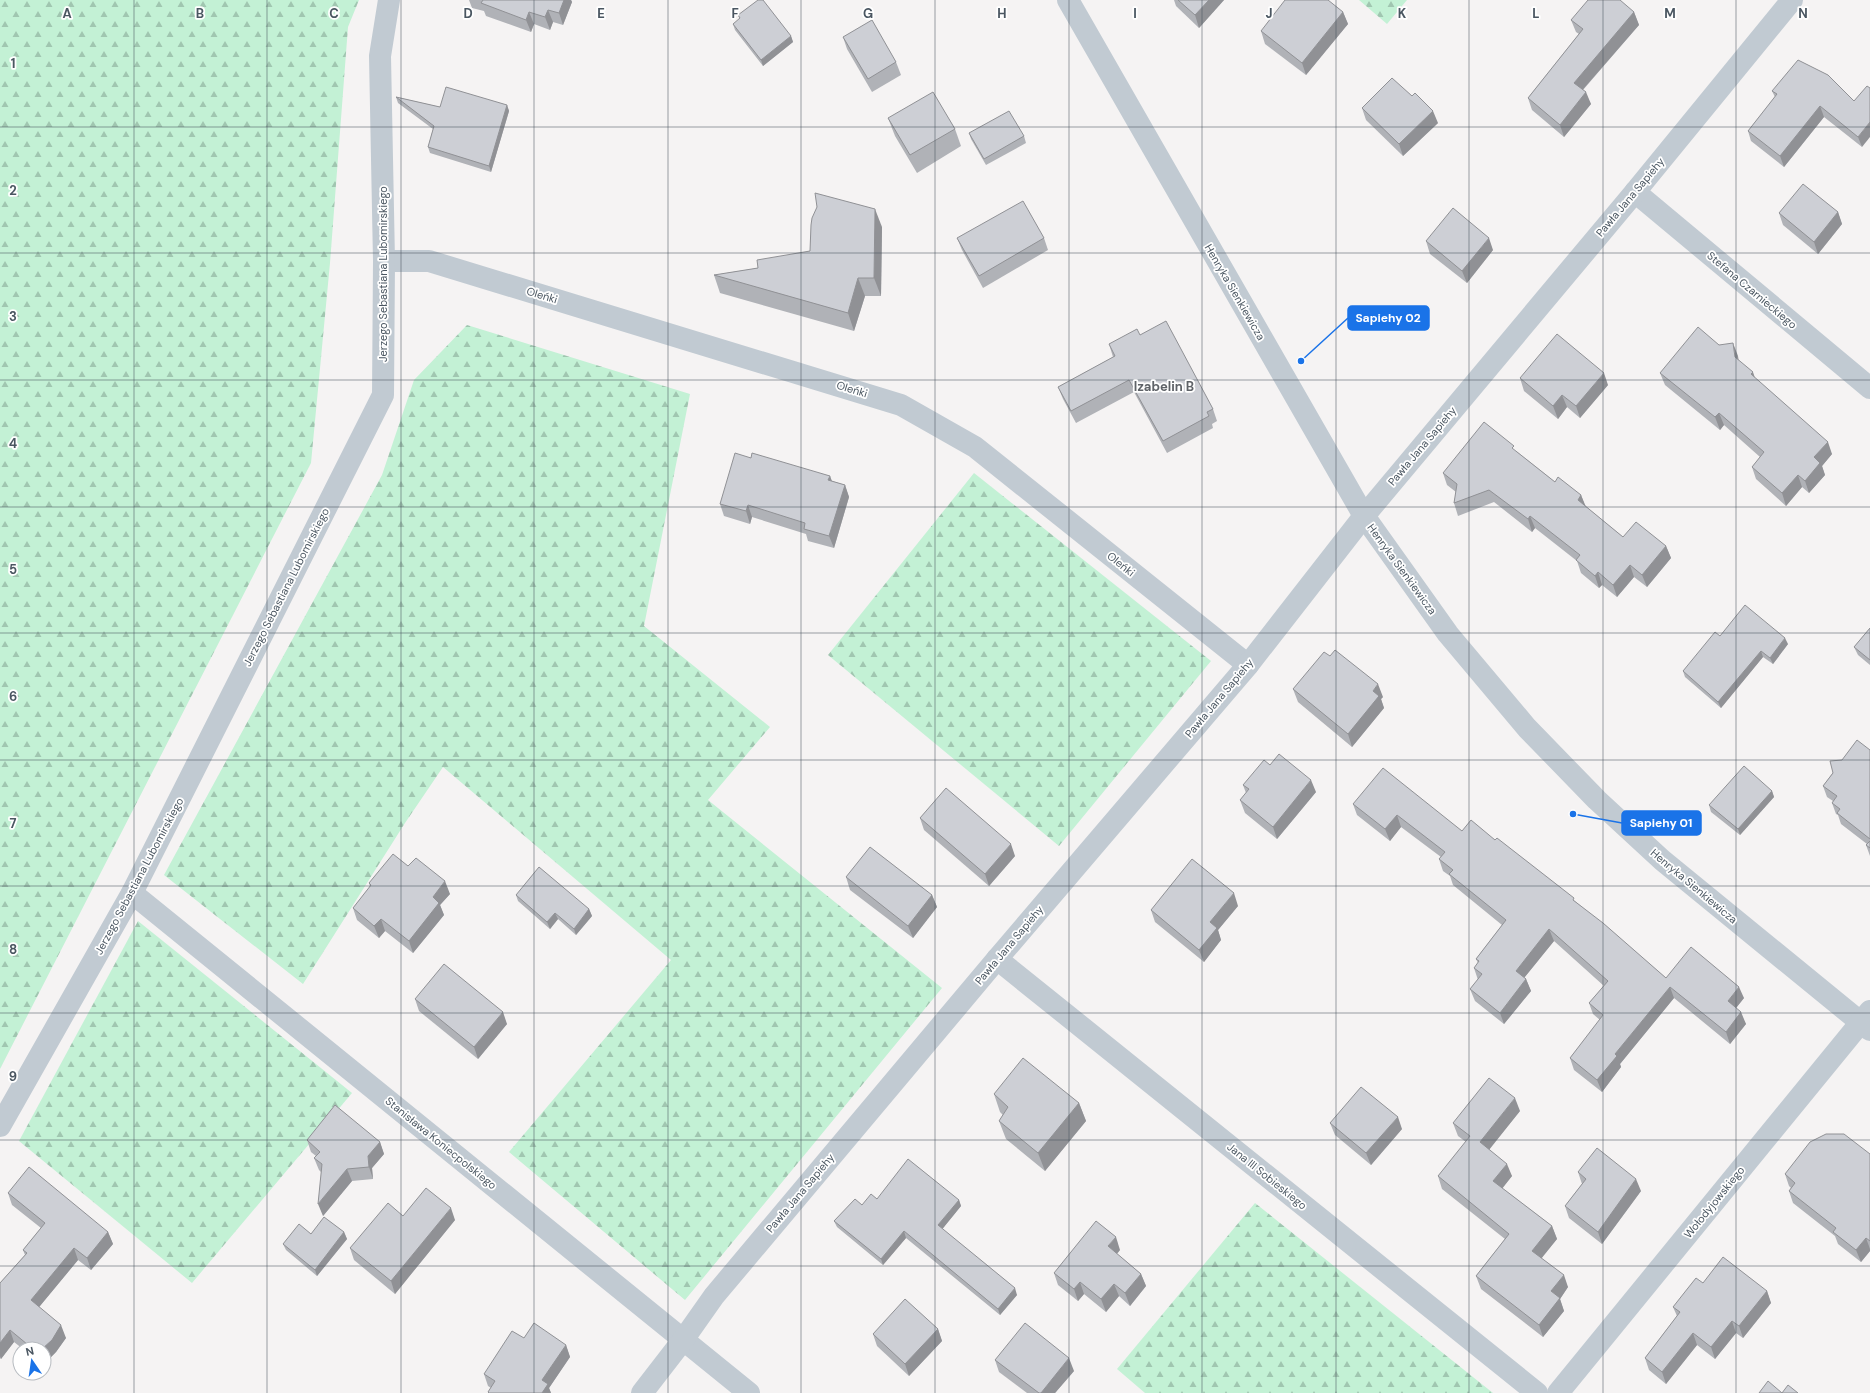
<svg xmlns="http://www.w3.org/2000/svg" width="1870" height="1393" font-family="'DM Sans',sans-serif">
<style>
.forest{fill:url(#forest-firs)}
.lines{fill:none;stroke-linecap:round;stroke-linejoin:round}
.minor{stroke:#c1cad2;stroke-width:22}
.wall{fill:#b0b2b7}
.shaded-wall{fill:#909195}
.building{fill:#cdcfd5;stroke:#909195}
.grid{fill:none;stroke:#4a5661;stroke-width:1;stroke-opacity:0.55}
.labels{text-anchor:middle;stroke-width:3.5;stroke-linejoin:round;paint-order:stroke}
.street-label{font-size:11px;fill:#4a5661;stroke:#fff}
.quarter-label{font-size:13px;font-weight:bold;fill:#5f6368;stroke:#fff}
.grid-label{font-size:13px;text-anchor:middle;font-weight:bold;fill:#4a5661;stroke:#fff;stroke-width:3.5;stroke-linejoin:round;paint-order:stroke}
.leader{fill:none;stroke:#1a73e8;stroke-width:1.5}
.callout-dot{fill:#1a73e8;stroke:#fff;stroke-width:1.5}
.callout{fill:#1a73e8;stroke:#1a73e8;stroke-width:1.5}
.callout-label{font-size:12px;text-anchor:middle;font-weight:bold;fill:#fff}
</style>
<defs>
<pattern id="forest-firs" width="22" height="20" patternUnits="userSpaceOnUse"><rect width="22" height="20" fill="#c3f1d5"/><path d="M5 1l3.5 6h-7zM16 11l3.5 6h-7z" fill="#a0c6b0"/></pattern>
</defs>
<rect width="100%" height="100%" fill="#f5f3f3"/>
<g class="forest">
<path d="M 0,0 L 359,0 L 348,27 L 330,263 L 311,463 L 0,1069 Z"/>
<path d="M 1359,0 L 1407,0 L 1387,24 Z"/>
<path d="M 467,325 L 690,394 L 644,626 L 770,727 L 708,800 L 942,988 L 685,1300 L 509,1152 L 671,960 L 443,767 L 405,823 L 303,984 L 164,875 L 382,475 L 414,380 Z"/>
<path d="M 974,473 L 1211,661 L 1059,846 L 828,655 Z"/>
<path d="M 138,921 L 352,1093 L 192,1283 L 19,1141 Z"/>
<path d="M 1255,1203 L 1493,1393 L 1145,1393 L 1117,1369 Z"/>
</g>
<g class="lines">
<g class="minor">
<path d="M 1068,0 L 1364,516 L 1448,634 L 1527,728 L 1597,800 L 1662,860 L 1870,1030"/>
<path d="M 1635,192 L 1870,388"/>
<path d="M 384,261 L 429,261 L 901,405 L 975,447 L 1248,665"/>
<path d="M 132,893 L 749,1393"/>
<path d="M 997,959 L 1537,1393"/>
<path d="M 0,1126 L 132,893 L 383,395 L 384,261 L 380,56 L 389,0"/>
<path d="M 642,1393 L 683,1340 L 714,1296 L 997,959 L 1248,665 L 1364,516 L 1635,192 L 1792,0"/>
<path d="M 1558,1393 L 1870,1011"/>
</g>
</g>
<g class="wall">
<path d="M 469,0 L 571,0 L 572,2 L 563,25 L 553,22 L 550,30 L 534,24 L 531,32 L 486,16 L 484,11 L 472,8 Z"/>
<path d="M 1174,0 L 1224,0 L 1199,28 L 1176,6 Z"/>
<path d="M 1343,12 L 1348,24 L 1306,75 L 1265,44 L 1261,31 Z"/>
<path d="M 1634,12 L 1639,25 L 1583,90 L 1591,104 L 1564,137 L 1532,110 L 1528,98 L 1579,34 L 1576,32 L 1571,20 Z"/>
<path d="M 738,15 L 791,36 L 793,42 L 763,66 L 735,30 L 733,24 L 740,19 Z"/>
<path d="M 843,37 L 896,62 L 901,75 L 872,92 L 847,49 Z"/>
<path d="M 1772,91 L 1854,101 L 1862,147 L 1824,117 L 1784,167 L 1751,141 L 1748,131 L 1775,97 Z"/>
<path d="M 396,97 L 440,107 L 507,105 L 509,111 L 491,172 L 430,153 L 428,147 L 433,129 L 398,103 Z"/>
<path d="M 1362,108 L 1438,123 L 1403,156 L 1366,120 Z"/>
<path d="M 888,118 L 955,129 L 961,146 L 917,173 L 895,136 Z"/>
<path d="M 969,133 L 1024,136 L 1026,143 L 986,165 L 971,139 Z"/>
<path d="M 1838,212 L 1842,224 L 1818,254 L 1783,225 L 1779,213 Z"/>
<path d="M 882,227 L 881,296 L 865,296 L 854,331 L 720,293 L 714,275 L 758,268 Z"/>
<path d="M 957,238 L 1044,238 L 1048,250 L 983,288 L 962,250 Z"/>
<path d="M 1426,241 L 1493,250 L 1467,283 L 1430,254 Z"/>
<path d="M 1140,335 L 1213,409 L 1217,421 L 1212,424 L 1213,428 L 1167,453 L 1134,392 L 1076,423 L 1063,399 L 1058,387 L 1113,357 L 1109,344 Z"/>
<path d="M 1719,345 L 1738,356 L 1738,360 L 1755,378 L 1832,454 L 1822,466 L 1825,475 L 1809,493 L 1802,487 L 1786,506 L 1756,479 L 1752,467 L 1760,457 L 1724,425 L 1720,430 L 1665,385 L 1660,373 Z"/>
<path d="M 1520,378 L 1608,385 L 1580,418 L 1567,407 L 1558,419 L 1524,391 Z"/>
<path d="M 1516,451 L 1555,482 L 1581,495 L 1585,506 L 1623,537 L 1666,546 L 1671,558 L 1647,587 L 1634,577 L 1617,597 L 1602,585 L 1599,588 L 1581,573 L 1577,561 L 1535,528 L 1532,532 L 1494,502 L 1458,516 L 1454,503 L 1456,492 L 1447,485 L 1443,473 Z"/>
<path d="M 751,458 L 830,476 L 832,481 L 845,485 L 849,497 L 834,548 L 808,541 L 806,534 L 752,517 L 750,524 L 724,516 L 720,504 Z"/>
<path d="M 1870,628 L 1870,665 L 1858,655 L 1854,647 Z"/>
<path d="M 1720,636 L 1788,644 L 1773,664 L 1763,657 L 1721,708 L 1685,677 L 1683,671 Z"/>
<path d="M 1293,689 L 1383,697 L 1381,699 L 1384,708 L 1352,747 L 1298,702 Z"/>
<path d="M 1870,750 L 1870,856 L 1866,845 L 1867,844 L 1841,824 L 1838,815 L 1836,814 L 1832,803 L 1833,801 L 1827,797 L 1823,786 L 1842,760 Z"/>
<path d="M 1243,785 L 1316,792 L 1277,839 L 1245,813 L 1240,800 L 1246,793 Z"/>
<path d="M 1772,791 L 1774,797 L 1740,835 L 1711,812 L 1709,805 Z"/>
<path d="M 1353,804 L 1495,840 L 1576,902 L 1666,978 L 1744,998 L 1736,1008 L 1746,1024 L 1730,1044 L 1674,998 L 1620,1064 L 1621,1067 L 1602,1092 L 1574,1070 L 1570,1058 L 1600,1020 L 1593,1014 L 1589,1003 L 1604,986 L 1554,941 L 1524,978 L 1526,979 L 1531,991 L 1504,1024 L 1475,1001 L 1470,989 L 1478,980 L 1474,968 L 1478,963 L 1476,959 L 1502,925 L 1453,885 L 1450,876 L 1443,871 L 1439,859 L 1441,857 L 1401,827 L 1390,841 L 1357,815 Z"/>
<path d="M 920,818 L 1015,856 L 989,886 L 924,830 Z"/>
<path d="M 408,866 L 450,894 L 440,905 L 444,915 L 413,953 L 385,931 L 379,938 L 357,920 L 353,908 L 370,887 L 369,883 Z"/>
<path d="M 846,877 L 932,895 L 937,907 L 913,938 L 850,890 Z"/>
<path d="M 516,895 L 589,909 L 592,916 L 576,935 L 558,919 L 550,929 L 518,901 Z"/>
<path d="M 1238,906 L 1218,930 L 1221,940 L 1204,962 L 1155,922 L 1151,910 Z"/>
<path d="M 415,999 L 507,1024 L 478,1059 L 419,1011 Z"/>
<path d="M 994,1094 L 1079,1103 L 1086,1121 L 1045,1171 L 1006,1139 L 999,1121 L 1003,1115 L 1000,1112 Z"/>
<path d="M 1520,1111 L 1489,1149 L 1512,1176 L 1502,1188 L 1552,1226 L 1557,1239 L 1541,1258 L 1568,1287 L 1560,1299 L 1564,1311 L 1543,1337 L 1481,1289 L 1476,1276 L 1505,1239 L 1442,1189 L 1438,1176 L 1466,1142 L 1458,1136 L 1453,1123 Z"/>
<path d="M 1330,1123 L 1402,1129 L 1371,1165 L 1335,1135 Z"/>
<path d="M 307,1140 L 380,1142 L 384,1154 L 372,1168 L 373,1179 L 352,1181 L 323,1216 L 321,1172 L 319,1170 L 314,1158 L 316,1156 L 311,1152 Z"/>
<path d="M 1870,1154 L 1870,1251 L 1861,1262 L 1838,1244 L 1835,1236 L 1793,1203 L 1789,1191 L 1791,1188 L 1789,1186 L 1785,1174 Z"/>
<path d="M 1578,1172 L 1641,1191 L 1602,1244 L 1569,1218 L 1565,1206 L 1582,1184 Z"/>
<path d="M 8,1193 L 108,1232 L 113,1244 L 91,1270 L 78,1260 L 39,1307 L 66,1338 L 56,1352 L 44,1364 L 44,1349 L 23,1349 L 14,1342 L 1,1359 L 0,1358 L 0,1283 L 25,1255 L 23,1250 L 41,1228 L 12,1205 Z"/>
<path d="M 877,1199 L 959,1200 L 961,1206 L 942,1229 L 1017,1295 L 1000,1315 L 906,1238 L 883,1265 L 837,1227 L 834,1221 L 862,1205 Z"/>
<path d="M 403,1216 L 455,1220 L 395,1294 L 354,1260 L 350,1248 Z"/>
<path d="M 344,1232 L 347,1239 L 317,1276 L 286,1250 L 283,1244 L 311,1234 Z"/>
<path d="M 1120,1250 L 1117,1254 L 1141,1274 L 1146,1286 L 1130,1306 L 1119,1296 L 1106,1312 L 1084,1294 L 1078,1301 L 1058,1285 L 1054,1273 Z"/>
<path d="M 1703,1283 L 1767,1291 L 1771,1303 L 1743,1338 L 1736,1333 L 1715,1359 L 1697,1345 L 1666,1384 L 1649,1370 L 1645,1358 L 1677,1316 L 1673,1307 Z"/>
<path d="M 938,1329 L 942,1341 L 909,1376 L 877,1346 L 873,1334 Z"/>
<path d="M 524,1338 L 566,1345 L 570,1357 L 549,1388 L 551,1393 L 488,1393 L 488,1392 L 491,1388 L 488,1386 L 484,1374 Z"/>
<path d="M 995,1360 L 1074,1371 L 1055,1393 L 1027,1393 L 999,1372 Z"/>
</g>
<g class="shaded-wall">
<path d="M 564,0 L 571,0 L 572,2 L 563,25 L 559,13 Z"/>
<path d="M 1209,0 L 1224,0 L 1199,28 L 1195,15 Z"/>
<path d="M 548,10 L 553,22 L 550,30 L 545,17 Z"/>
<path d="M 529,12 L 534,24 L 531,32 L 526,20 Z"/>
<path d="M 1343,12 L 1348,24 L 1306,75 L 1302,63 Z"/>
<path d="M 1634,12 L 1639,25 L 1578,95 L 1574,83 Z"/>
<path d="M 791,36 L 793,42 L 763,66 L 761,60 Z"/>
<path d="M 1586,92 L 1591,104 L 1564,137 L 1560,125 Z"/>
<path d="M 507,105 L 509,111 L 491,172 L 489,166 Z"/>
<path d="M 1820,106 L 1824,117 L 1784,167 L 1780,156 Z"/>
<path d="M 1433,111 L 1438,123 L 1403,156 L 1399,144 Z"/>
<path d="M 1870,122 L 1870,137 L 1862,147 L 1858,137 Z"/>
<path d="M 875,209 L 882,227 L 881,296 L 874,278 Z"/>
<path d="M 1838,212 L 1842,224 L 1818,254 L 1814,242 Z"/>
<path d="M 1489,238 L 1493,250 L 1467,283 L 1462,271 Z"/>
<path d="M 858,278 L 865,296 L 854,331 L 848,313 Z"/>
<path d="M 1733,343 L 1738,356 L 1740,370 L 1735,357 Z"/>
<path d="M 1753,372 L 1757,384 L 1751,374 Z"/>
<path d="M 1604,373 L 1608,385 L 1580,418 L 1576,406 Z"/>
<path d="M 1562,395 L 1567,407 L 1558,419 L 1553,406 Z"/>
<path d="M 1719,413 L 1724,425 L 1720,430 L 1715,417 Z"/>
<path d="M 1828,442 L 1832,454 L 1822,466 L 1825,475 L 1809,493 L 1805,481 L 1814,457 Z"/>
<path d="M 1798,475 L 1802,487 L 1786,506 L 1782,493 Z"/>
<path d="M 830,476 L 834,488 L 828,480 Z"/>
<path d="M 845,485 L 849,497 L 834,548 L 829,536 Z"/>
<path d="M 1581,495 L 1586,507 L 1578,500 Z"/>
<path d="M 748,505 L 752,517 L 750,524 L 746,511 Z"/>
<path d="M 1530,516 L 1535,528 L 1532,532 L 1528,519 Z"/>
<path d="M 1666,546 L 1671,558 L 1647,587 L 1642,575 Z"/>
<path d="M 1630,565 L 1634,577 L 1617,597 L 1613,585 Z"/>
<path d="M 1598,572 L 1602,585 L 1599,588 L 1595,576 Z"/>
<path d="M 1785,638 L 1788,644 L 1773,664 L 1770,658 Z"/>
<path d="M 1761,651 L 1763,657 L 1721,708 L 1718,702 Z"/>
<path d="M 1378,684 L 1383,697 L 1381,699 L 1384,708 L 1352,747 L 1348,734 L 1373,691 Z"/>
<path d="M 1311,780 L 1316,792 L 1277,839 L 1273,827 Z"/>
<path d="M 1772,791 L 1774,797 L 1740,835 L 1738,829 Z"/>
<path d="M 1397,815 L 1401,827 L 1390,841 L 1385,829 Z"/>
<path d="M 1011,844 L 1015,856 L 989,886 L 985,874 Z"/>
<path d="M 445,881 L 450,894 L 440,905 L 444,915 L 413,953 L 409,941 L 433,897 Z"/>
<path d="M 1234,893 L 1238,906 L 1218,930 L 1221,940 L 1204,962 L 1199,950 L 1210,922 Z"/>
<path d="M 932,895 L 937,907 L 913,938 L 908,926 Z"/>
<path d="M 589,909 L 592,916 L 576,935 L 574,929 Z"/>
<path d="M 555,913 L 558,919 L 550,929 L 547,922 Z"/>
<path d="M 381,919 L 385,931 L 379,938 L 374,926 Z"/>
<path d="M 1549,929 L 1554,941 L 1520,983 L 1516,971 Z"/>
<path d="M 1526,979 L 1531,991 L 1504,1024 L 1500,1013 Z"/>
<path d="M 1670,987 L 1674,998 L 1620,1064 L 1621,1067 L 1602,1092 L 1597,1080 L 1615,1054 Z"/>
<path d="M 1739,987 L 1744,998 L 1732,1013 L 1728,1001 Z"/>
<path d="M 503,1012 L 507,1024 L 478,1059 L 474,1047 Z"/>
<path d="M 1741,1012 L 1746,1024 L 1730,1044 L 1726,1032 Z"/>
<path d="M 1515,1098 L 1520,1111 L 1485,1155 L 1480,1142 Z"/>
<path d="M 1079,1103 L 1086,1121 L 1045,1171 L 1038,1153 Z"/>
<path d="M 1398,1117 L 1402,1129 L 1371,1165 L 1366,1153 Z"/>
<path d="M 380,1142 L 384,1154 L 372,1168 L 373,1179 L 369,1167 L 368,1156 Z"/>
<path d="M 1507,1164 L 1512,1176 L 1498,1194 L 1493,1181 Z"/>
<path d="M 347,1169 L 352,1181 L 323,1216 L 318,1204 Z"/>
<path d="M 1636,1179 L 1641,1191 L 1602,1244 L 1598,1232 Z"/>
<path d="M 959,1200 L 961,1206 L 940,1232 L 938,1225 Z"/>
<path d="M 451,1208 L 455,1220 L 395,1294 L 391,1281 Z"/>
<path d="M 1552,1226 L 1557,1239 L 1537,1264 L 1532,1251 Z"/>
<path d="M 904,1231 L 906,1238 L 883,1265 L 881,1259 Z"/>
<path d="M 108,1232 L 113,1244 L 91,1270 L 87,1258 Z"/>
<path d="M 344,1232 L 347,1239 L 317,1276 L 315,1270 Z"/>
<path d="M 1116,1237 L 1120,1250 L 1112,1259 L 1108,1246 Z"/>
<path d="M 1866,1238 L 1870,1249 L 1870,1251 L 1861,1262 L 1856,1250 Z"/>
<path d="M 74,1248 L 78,1260 L 35,1312 L 31,1300 Z"/>
<path d="M 1141,1274 L 1146,1286 L 1130,1306 L 1125,1293 Z"/>
<path d="M 1564,1275 L 1568,1287 L 1560,1299 L 1564,1311 L 1543,1337 L 1539,1325 L 1551,1291 Z"/>
<path d="M 1080,1282 L 1084,1294 L 1078,1301 L 1074,1289 Z"/>
<path d="M 1114,1284 L 1119,1296 L 1106,1312 L 1101,1299 Z"/>
<path d="M 1015,1288 L 1017,1295 L 1000,1315 L 998,1309 Z"/>
<path d="M 1767,1291 L 1771,1303 L 1743,1338 L 1739,1326 Z"/>
<path d="M 1732,1321 L 1736,1333 L 1715,1359 L 1711,1347 Z"/>
<path d="M 61,1325 L 66,1338 L 56,1352 L 44,1364 L 44,1349 L 42,1349 Z"/>
<path d="M 938,1329 L 942,1341 L 909,1376 L 905,1364 Z"/>
<path d="M 10,1330 L 14,1342 L 1,1359 L 0,1356 L 0,1343 Z"/>
<path d="M 1693,1333 L 1697,1345 L 1666,1384 L 1662,1372 Z"/>
<path d="M 566,1345 L 570,1357 L 549,1388 L 551,1393 L 542,1393 L 542,1380 Z"/>
<path d="M 1069,1358 L 1074,1371 L 1055,1393 L 1041,1393 Z"/>
</g>
<g class="building">
<path d="M 483,0 L 564,0 L 559,13 L 548,10 L 545,17 L 529,12 L 526,20 L 481,3 Z"/>
<path d="M 758,0 L 763,0 L 791,36 L 761,60 L 733,24 L 740,18 L 738,15 Z"/>
<path d="M 1178,0 L 1209,0 L 1195,15 Z"/>
<path d="M 1285,0 L 1328,0 L 1343,12 L 1302,63 L 1261,31 Z"/>
<path d="M 1588,0 L 1620,0 L 1634,12 L 1574,83 L 1586,92 L 1560,125 L 1528,98 L 1583,29 L 1571,20 Z"/>
<path d="M 872,20 L 896,62 L 868,79 L 843,37 Z"/>
<path d="M 1798,60 L 1828,75 L 1854,101 L 1867,86 L 1870,88 L 1870,122 L 1858,137 L 1820,106 L 1780,156 L 1748,131 L 1777,94 L 1772,91 Z"/>
<path d="M 1392,78 L 1412,96 L 1415,93 L 1433,111 L 1399,144 L 1362,108 Z"/>
<path d="M 446,87 L 507,105 L 489,166 L 428,147 L 434,126 L 396,97 L 440,107 Z"/>
<path d="M 933,92 L 955,129 L 910,155 L 888,118 Z"/>
<path d="M 1009,111 L 1024,136 L 984,159 L 969,133 Z"/>
<path d="M 1803,184 L 1838,212 L 1814,242 L 1779,213 Z"/>
<path d="M 815,193 L 875,209 L 874,278 L 858,278 L 848,313 L 714,275 L 758,268 L 757,260 L 810,251 L 811,225 L 812,218 L 817,207 Z"/>
<path d="M 1023,201 L 1044,238 L 979,276 L 957,238 Z"/>
<path d="M 1453,208 L 1489,238 L 1462,271 L 1426,241 Z"/>
<path d="M 1166,321 L 1213,409 L 1207,412 L 1209,416 L 1163,441 L 1129,380 L 1071,411 L 1058,387 L 1115,356 L 1109,344 L 1137,329 L 1140,335 Z"/>
<path d="M 1698,327 L 1719,345 L 1733,343 L 1735,357 L 1753,372 L 1751,374 L 1828,442 L 1814,457 L 1820,463 L 1805,481 L 1798,475 L 1782,493 L 1752,467 L 1764,452 L 1719,413 L 1715,417 L 1660,373 Z"/>
<path d="M 1557,334 L 1604,373 L 1576,406 L 1562,395 L 1553,406 L 1520,378 Z"/>
<path d="M 1484,422 L 1514,446 L 1512,448 L 1555,482 L 1558,477 L 1581,495 L 1578,500 L 1623,537 L 1636,522 L 1666,546 L 1642,575 L 1630,565 L 1613,585 L 1598,572 L 1595,576 L 1576,560 L 1580,555 L 1530,516 L 1528,519 L 1489,490 L 1454,503 L 1457,484 L 1443,473 Z"/>
<path d="M 735,453 L 751,458 L 752,453 L 830,476 L 828,480 L 845,485 L 829,536 L 804,529 L 805,523 L 748,505 L 746,511 L 720,504 Z"/>
<path d="M 1745,605 L 1785,638 L 1770,658 L 1761,651 L 1718,702 L 1683,671 L 1715,632 L 1720,636 Z"/>
<path d="M 1870,628 L 1870,660 L 1854,647 Z"/>
<path d="M 1335,650 L 1378,684 L 1373,691 L 1379,696 L 1348,734 L 1293,689 L 1324,652 L 1330,656 Z"/>
<path d="M 1857,740 L 1870,750 L 1870,839 L 1837,813 L 1840,809 L 1832,803 L 1837,796 L 1823,786 L 1833,773 L 1830,761 L 1842,760 Z"/>
<path d="M 1279,754 L 1311,780 L 1273,827 L 1240,800 L 1249,789 L 1243,785 L 1264,760 L 1270,765 Z"/>
<path d="M 1744,766 L 1772,791 L 1738,829 L 1709,805 Z"/>
<path d="M 1383,768 L 1462,831 L 1471,820 L 1495,840 L 1497,838 L 1574,898 L 1573,900 L 1603,923 L 1666,978 L 1691,947 L 1739,987 L 1728,1001 L 1741,1012 L 1726,1032 L 1670,987 L 1615,1054 L 1617,1056 L 1597,1080 L 1570,1058 L 1603,1015 L 1589,1003 L 1608,981 L 1549,929 L 1516,971 L 1526,979 L 1500,1013 L 1470,989 L 1482,974 L 1474,968 L 1479,961 L 1476,959 L 1506,920 L 1449,874 L 1453,870 L 1439,859 L 1445,852 L 1397,815 L 1385,829 L 1353,804 Z"/>
<path d="M 946,788 L 1011,844 L 985,874 L 920,818 Z"/>
<path d="M 1870,841 L 1870,848 L 1866,845 Z"/>
<path d="M 870,847 L 932,895 L 908,926 L 846,877 Z"/>
<path d="M 393,854 L 408,866 L 416,858 L 445,881 L 433,897 L 439,903 L 409,941 L 381,919 L 374,926 L 353,908 L 371,885 L 369,883 Z"/>
<path d="M 1192,859 L 1234,893 L 1210,922 L 1217,928 L 1199,950 L 1151,910 Z"/>
<path d="M 539,867 L 589,909 L 574,929 L 555,913 L 547,922 L 516,895 Z"/>
<path d="M 444,964 L 503,1012 L 474,1047 L 415,999 Z"/>
<path d="M 1023,1058 L 1079,1103 L 1038,1153 L 999,1121 L 1008,1107 L 994,1094 Z"/>
<path d="M 1489,1078 L 1515,1098 L 1480,1142 L 1507,1164 L 1493,1181 L 1552,1226 L 1532,1251 L 1564,1275 L 1551,1291 L 1560,1298 L 1539,1325 L 1476,1276 L 1509,1234 L 1438,1176 L 1470,1136 L 1453,1123 Z"/>
<path d="M 1361,1087 L 1398,1117 L 1366,1153 L 1330,1123 Z"/>
<path d="M 335,1105 L 380,1142 L 368,1156 L 369,1167 L 347,1169 L 318,1204 L 322,1164 L 314,1158 L 320,1152 L 307,1140 Z"/>
<path d="M 1826,1134 L 1844,1134 L 1870,1154 L 1870,1241 L 1866,1238 L 1856,1250 L 1833,1232 L 1836,1228 L 1789,1191 L 1795,1183 L 1785,1174 L 1810,1142 Z"/>
<path d="M 1597,1148 L 1636,1179 L 1598,1232 L 1565,1206 L 1586,1179 L 1578,1172 Z"/>
<path d="M 908,1159 L 959,1200 L 938,1225 L 1015,1288 L 998,1309 L 904,1231 L 881,1259 L 834,1221 L 855,1199 L 862,1205 L 871,1194 L 877,1199 Z"/>
<path d="M 29,1167 L 108,1232 L 87,1258 L 74,1248 L 31,1300 L 61,1325 L 52,1340 L 42,1349 L 33,1349 L 10,1330 L 0,1343 L 0,1283 L 27,1253 L 23,1250 L 45,1223 L 8,1193 Z"/>
<path d="M 426,1188 L 451,1208 L 391,1281 L 350,1248 L 388,1203 L 403,1216 Z"/>
<path d="M 324,1217 L 344,1232 L 315,1270 L 283,1244 L 299,1224 L 311,1234 Z"/>
<path d="M 1096,1221 L 1116,1237 L 1108,1246 L 1141,1274 L 1125,1293 L 1114,1284 L 1101,1299 L 1080,1282 L 1074,1289 L 1054,1273 Z"/>
<path d="M 1723,1257 L 1767,1291 L 1739,1326 L 1732,1321 L 1711,1347 L 1693,1333 L 1662,1372 L 1645,1358 L 1680,1312 L 1673,1307 L 1688,1288 L 1696,1278 L 1703,1283 Z"/>
<path d="M 905,1299 L 938,1329 L 905,1364 L 873,1334 Z"/>
<path d="M 534,1323 L 566,1345 L 542,1380 L 548,1384 L 542,1393 L 489,1393 L 488,1392 L 495,1381 L 484,1374 L 512,1331 L 524,1338 Z"/>
<path d="M 1025,1323 L 1069,1358 L 1041,1393 L 1039,1393 L 995,1360 Z"/>
<path d="M 1768,1381 L 1782,1393 L 1788,1385 L 1798,1393 L 1759,1393 Z"/>
</g>
<path class="grid" d="M 134,0 L 134,1393M 267,0 L 267,1393M 401,0 L 401,1393M 534,0 L 534,1393M 668,0 L 668,1393M 801,0 L 801,1393M 935,0 L 935,1393M 1069,0 L 1069,1393M 1202,0 L 1202,1393M 1336,0 L 1336,1393M 1469,0 L 1469,1393M 1603,0 L 1603,1393M 1736,0 L 1736,1393M 0,127 L 1870,127M 0,253 L 1870,253M 0,380 L 1870,380M 0,507 L 1870,507M 0,633 L 1870,633M 0,760 L 1870,760M 0,886 L 1870,886M 0,1013 L 1870,1013M 0,1140 L 1870,1140M 0,1266 L 1870,1266"/>
<g class="labels">
<g class="street-label">
<text transform="translate(1630 197) rotate(-50)" y="4">Pawła Jana Sapiehy</text>
<text transform="translate(383 274) rotate(-90)" y="4">Jerzego Sebastiana Lubomirskiego</text>
<text transform="translate(1752 290) rotate(40)" y="4">Stefana Czarnieckiego</text>
<text transform="translate(1235 292) rotate(60)" y="4">Henryka Sienkiewicza</text>
<text transform="translate(542 295) rotate(17)" y="4">Oleńki</text>
<text transform="translate(852 389) rotate(17)" y="4">Oleńki</text>
<text transform="translate(1422 446) rotate(-50)" y="4">Pawła Jana Sapiehy</text>
<text transform="translate(1121 564) rotate(39)" y="4">Oleńki</text>
<text transform="translate(1402 569) rotate(54)" y="4">Henryka Sienkiewicza</text>
<text transform="translate(286 587) rotate(-63)" y="4">Jerzego Sebastiana Lubomirskiego</text>
<text transform="translate(1219 698) rotate(-50)" y="4">Pawła Jana Sapiehy</text>
<text transform="translate(139 876) rotate(-62)" y="4">Jerzego Sebastiana Lubomirskiego</text>
<text transform="translate(1694 886) rotate(40)" y="4">Henryka Sienkiewicza</text>
<text transform="translate(1009 945) rotate(-50)" y="4">Pawła Jana Sapiehy</text>
<text transform="translate(441 1143) rotate(39)" y="4">Stanisława Koniecpolskiego</text>
<text transform="translate(1267 1176) rotate(39)" y="4">Jana III Sobieskiego</text>
<text transform="translate(800 1193) rotate(-50)" y="4">Pawła Jana Sapiehy</text>
<text transform="translate(1714 1202) rotate(-51)" y="4">Wołodyjowskiego</text>
</g>
<g class="quarter-label">
<text x="1164" y="391">Izabelin B</text>
</g>
</g>
<g class="grid-label">
<text x="67" y="18">A</text>
<text x="200" y="18">B</text>
<text x="334" y="18">C</text>
<text x="468" y="18">D</text>
<text x="601" y="18">E</text>
<text x="735" y="18">F</text>
<text x="868" y="18">G</text>
<text x="1002" y="18">H</text>
<text x="1135" y="18">I</text>
<text x="1269" y="18">J</text>
<text x="1402" y="18">K</text>
<text x="1536" y="18">L</text>
<text x="1670" y="18">M</text>
<text x="1803" y="18">N</text>
<text x="13" y="68">1</text>
<text x="13" y="195">2</text>
<text x="13" y="321">3</text>
<text x="13" y="448">4</text>
<text x="13" y="574">5</text>
<text x="13" y="701">6</text>
<text x="13" y="828">7</text>
<text x="13" y="954">8</text>
<text x="13" y="1081">9</text>
</g>
<path class="leader" d="M1301 361L1348 318M1573 814L1622 823"/>
<g class="callout-dot">
<circle cx="1301" cy="361" r="4"/>
<circle cx="1573" cy="814" r="4"/>
</g>
<g class="callout">
<rect x="1348" y="306" width="81" height="24" rx="4"/>
<rect x="1622" y="811" width="79" height="24" rx="4"/>
</g>
<g class="callout-label">
<text x="1388" y="322">Sapiehy 02</text>
<text x="1661" y="827">Sapiehy 01</text>
</g>
<g transform="translate(32 1361) rotate(347)"><circle r="19" fill="#ffffff" stroke="#b7bbc0"/>
<path d="M0-3L7 15L0 10L-7 15Z" fill="#1a73e8"/>
<text y="-6" font-size="11" font-weight="bold" text-anchor="middle" fill="#4a5661">N</text>
</g>
</svg>
